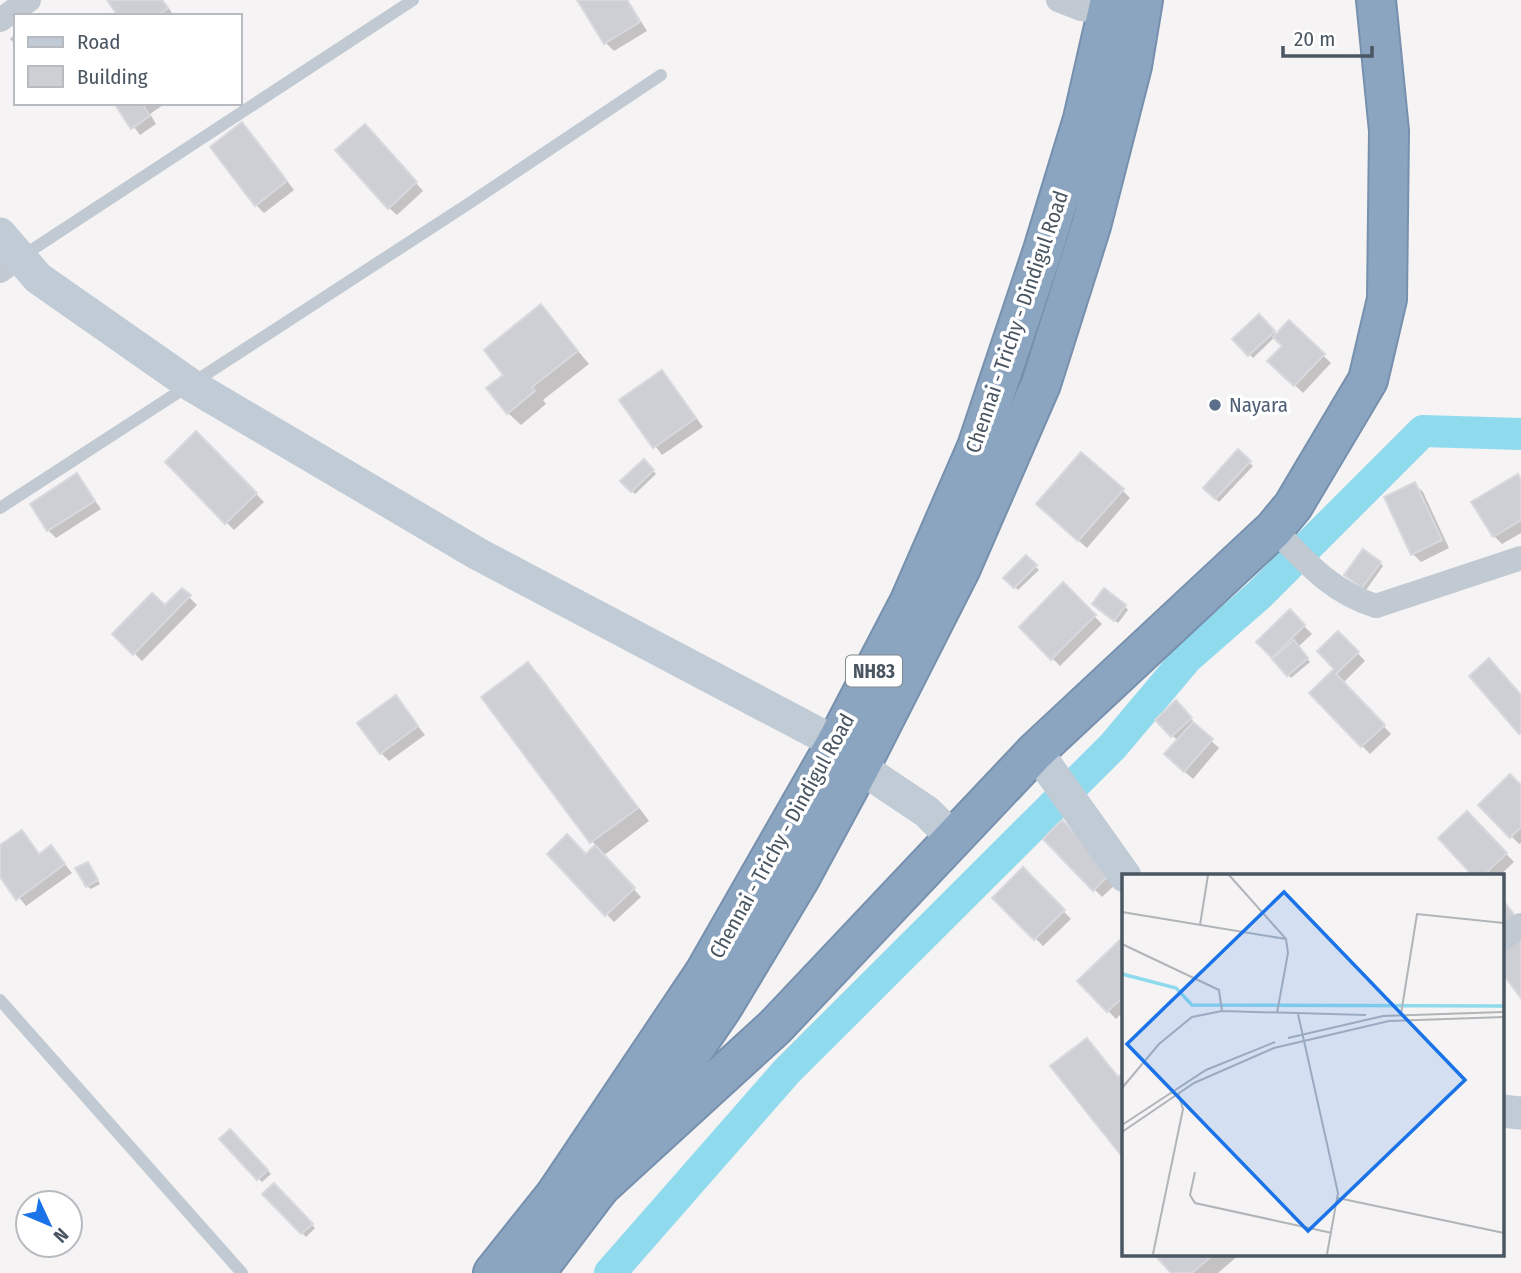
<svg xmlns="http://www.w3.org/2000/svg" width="1521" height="1273" font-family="'Fira Sans Condensed',sans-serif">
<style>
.shadow{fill:#0003}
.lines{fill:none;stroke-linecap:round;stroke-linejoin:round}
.canal{stroke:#90daee;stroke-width:32}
.building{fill:#cdcfd5;stroke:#d7d9de;stroke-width:2}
.highway-casing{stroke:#7690ad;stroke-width:42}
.lane{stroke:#c1cad2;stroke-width:12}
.street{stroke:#c1cad2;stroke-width:24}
.secondary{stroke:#c1cbd6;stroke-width:33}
.highway{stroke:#8ba5c1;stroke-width:38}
.service-dot{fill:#5c6f8a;stroke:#fff;stroke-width:2.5}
.labels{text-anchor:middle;stroke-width:7;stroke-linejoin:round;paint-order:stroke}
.shield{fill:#fff;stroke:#808990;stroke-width:2}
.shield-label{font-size:19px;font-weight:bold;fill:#4a5661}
.street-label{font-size:21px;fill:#4a5661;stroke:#fff}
.service-label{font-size:21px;fill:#4e5e75;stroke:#fff;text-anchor:start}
.inset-river{fill:none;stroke:#90daee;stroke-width:3.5}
.inset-road{fill:none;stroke:#b1b4b9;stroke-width:2}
.view{fill:#1a73e8;fill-opacity:0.15;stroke:#1a73e8;stroke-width:3.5}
.inset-edge{fill:none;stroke:#4a5661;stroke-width:3.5}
</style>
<rect width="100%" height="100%" fill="#f5f3f3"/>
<g class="shadow">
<path d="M 109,0 L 163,0 L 174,16 L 120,16 Z"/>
<path d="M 579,0 L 628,0 L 647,31 L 614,51 L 606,43 Z"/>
<path d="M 16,33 L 16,45 L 10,39 Z"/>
<path d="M 116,103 L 166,103 L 150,114 L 156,124 L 140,135 Z"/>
<path d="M 250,132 L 294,190 L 264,213 L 256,205 Z"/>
<path d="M 373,134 L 423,191 L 397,215 L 389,208 Z"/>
<path d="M 540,306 L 589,364 L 543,400 L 546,404 L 521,425 L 508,413 L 506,375 Z"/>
<path d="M 1259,316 L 1277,335 L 1289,323 L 1331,363 L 1303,393 L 1270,361 L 1284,346 L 1275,337 L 1253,358 L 1235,339 Z"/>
<path d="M 662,372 L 703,427 L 662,455 L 622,401 Z"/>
<path d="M 196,433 L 264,502 L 234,530 L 167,462 Z"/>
<path d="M 1239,452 L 1253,466 L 1219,502 L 1205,488 Z"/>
<path d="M 644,461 L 656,474 L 635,494 L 623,481 Z"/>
<path d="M 77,476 L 101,509 L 56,538 L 48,530 Z"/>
<path d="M 1517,476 L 1521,480 L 1521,533 L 1502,544 L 1494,536 L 1474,503 Z"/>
<path d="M 1414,484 L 1423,492 L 1449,548 L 1421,562 L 1413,554 Z"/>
<path d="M 1122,490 L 1130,498 L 1087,548 L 1046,512 Z"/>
<path d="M 1026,557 L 1039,570 L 1018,590 L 1006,578 Z"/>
<path d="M 1380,563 L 1383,566 L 1366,590 L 1350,578 Z"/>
<path d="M 1063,585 L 1102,624 L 1060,666 L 1021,627 Z"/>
<path d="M 182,590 L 197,605 L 142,661 L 115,634 L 165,608 Z"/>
<path d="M 1125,606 L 1128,610 L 1118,623 L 1098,607 Z"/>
<path d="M 1290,612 L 1312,634 L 1298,647 L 1310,662 L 1291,678 L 1259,642 Z"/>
<path d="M 1338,633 L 1365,661 L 1343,683 L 1391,734 L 1370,754 L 1311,693 L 1337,669 Z"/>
<path d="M 528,664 L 540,676 L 649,821 L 603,856 L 641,897 L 614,922 L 549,854 L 586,856 L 596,846 L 483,698 Z"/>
<path d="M 395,697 L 425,735 L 389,761 L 381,753 Z"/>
<path d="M 1176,703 L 1194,722 L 1192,724 L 1219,748 L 1193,779 L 1174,762 L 1178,741 L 1157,720 Z"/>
<path d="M 1521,787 L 1521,843 L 1519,844 L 1481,805 Z"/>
<path d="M 1467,813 L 1514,862 L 1499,876 L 1476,876 Z"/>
<path d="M 22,832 L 40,855 L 51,847 L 72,873 L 26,906 L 0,873 L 0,847 Z"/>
<path d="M 1045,839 L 1119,881 L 1102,897 Z"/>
<path d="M 87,864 L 100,884 L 91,889 L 87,886 Z"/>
<path d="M 1023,870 L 1071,919 L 1043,946 L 995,898 Z"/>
<path d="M 1124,938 L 1124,1011 L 1116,1019 L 1080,981 Z"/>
<path d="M 1087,1040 L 1120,1078 L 1124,1156 Z"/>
<path d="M 230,1131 L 271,1174 L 262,1182 L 221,1139 Z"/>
<path d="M 274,1185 L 315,1228 L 306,1237 L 265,1194 Z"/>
<path d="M 1156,1254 L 1240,1254 L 1218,1273 L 1173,1273 Z"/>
</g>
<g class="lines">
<path class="canal" d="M 610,1273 L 787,1071 L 1113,746 L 1187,658 L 1259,595 L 1423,431 L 1521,434"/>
</g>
<g class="building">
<path d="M 107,0 L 162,0 L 168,8 L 158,16 L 118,16 Z"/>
<path d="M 577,0 L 627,0 L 640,22 L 604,44 Z"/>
<path d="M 114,103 L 146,103 L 143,105 L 150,116 L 131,129 Z"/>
<path d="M 242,122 L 287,181 L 255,206 L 210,147 Z"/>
<path d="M 365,124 L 417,182 L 388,209 L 335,150 Z"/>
<path d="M 541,304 L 578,351 L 532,387 L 535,391 L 507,414 L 486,388 L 503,375 L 484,350 Z"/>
<path d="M 1259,314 L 1275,331 L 1248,356 L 1232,339 Z"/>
<path d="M 1289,320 L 1325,354 L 1294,386 L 1267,361 L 1282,346 L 1273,337 Z"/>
<path d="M 662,370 L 696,418 L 653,448 L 619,400 Z"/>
<path d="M 196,431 L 257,493 L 225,524 L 165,462 Z"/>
<path d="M 1238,449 L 1251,461 L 1215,499 L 1203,488 Z"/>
<path d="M 1081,452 L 1124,489 L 1078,541 L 1036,504 Z"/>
<path d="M 644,459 L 654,470 L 631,492 L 620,481 Z"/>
<path d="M 77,473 L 95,501 L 47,531 L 30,504 Z"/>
<path d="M 1518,474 L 1521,480 L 1521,520 L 1493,537 L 1471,502 Z"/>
<path d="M 1415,482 L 1442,540 L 1411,555 L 1384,497 Z"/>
<path d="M 1363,549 L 1381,562 L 1362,588 L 1344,575 Z"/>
<path d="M 1026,555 L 1037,565 L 1014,588 L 1003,578 Z"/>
<path d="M 1063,582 L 1096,615 L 1051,660 L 1019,627 Z"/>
<path d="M 182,588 L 191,595 L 133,655 L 112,634 L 152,593 L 165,605 Z"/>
<path d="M 1104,588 L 1126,605 L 1114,621 L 1092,604 Z"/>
<path d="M 1290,609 L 1305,625 L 1272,658 L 1256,642 Z"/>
<path d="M 1338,631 L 1359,652 L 1336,674 L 1385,725 L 1361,747 L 1309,693 L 1334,669 L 1317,651 Z"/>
<path d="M 1294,640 L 1308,658 L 1287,676 L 1272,659 Z"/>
<path d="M 1489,658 L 1521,695 L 1521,732 L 1519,734 L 1469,676 Z"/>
<path d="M 528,662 L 638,808 L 590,843 L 481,697 Z"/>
<path d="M 396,695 L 418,726 L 380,754 L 357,723 Z"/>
<path d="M 1176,700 L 1192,718 L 1171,737 L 1155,720 Z"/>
<path d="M 1193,722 L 1213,739 L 1184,772 L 1164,754 Z"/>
<path d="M 1510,774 L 1521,785 L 1521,827 L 1510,838 L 1478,805 Z"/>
<path d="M 1467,811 L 1507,853 L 1483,876 L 1473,876 L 1438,838 Z"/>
<path d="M 1062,820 L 1112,872 L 1093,891 L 1043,839 Z"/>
<path d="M 22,830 L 39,854 L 51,845 L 65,864 L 16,900 L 0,877 L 0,845 Z"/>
<path d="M 567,834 L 586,854 L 595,845 L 635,888 L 605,916 L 547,854 Z"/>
<path d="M 88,862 L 98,880 L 86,887 L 75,868 Z"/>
<path d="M 1023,867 L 1065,910 L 1034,940 L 992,898 Z"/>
<path d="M 1506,904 L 1520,922 L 1502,936 L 1502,907 Z"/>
<path d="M 1521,933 L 1521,998 L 1502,973 L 1502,948 Z"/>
<path d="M 1124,936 L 1124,996 L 1107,1012 L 1077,981 Z"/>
<path d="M 1087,1038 L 1118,1077 L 1124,1073 L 1124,1159 L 1050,1066 Z"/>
<path d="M 230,1129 L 268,1170 L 257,1180 L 219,1139 Z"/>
<path d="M 274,1183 L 313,1224 L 301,1234 L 262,1194 Z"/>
<path d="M 1154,1254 L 1214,1254 L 1192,1273 L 1171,1273 Z"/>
</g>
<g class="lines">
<g class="highway-casing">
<g id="highway">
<path d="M 556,1194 L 600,1187 L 775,1027 L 1036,751 L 1274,529 L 1293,506 L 1368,380 L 1387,299 L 1389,131 L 1376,0"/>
<path d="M 493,1273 L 556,1194 L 705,972 L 836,743 L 910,601 L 977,447 L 1043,250 L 1083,119 L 1110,0"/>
<path d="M 535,1273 L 600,1187 L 722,1008 L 799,880 L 860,767 L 960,570 L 1041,384 L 1091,226 L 1132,66 L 1143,0"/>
</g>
</g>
<g class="lane">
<path d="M 21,257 L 413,0"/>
<path d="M 0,508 L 465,206 L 661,75"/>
<path d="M 0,1000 L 242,1273"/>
</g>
<g class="street">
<path d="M 1058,0 L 1081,9 L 1108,13"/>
<path d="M 0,20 L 29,0"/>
<path d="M 0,271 L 18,258"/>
<path d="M 1274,529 C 1306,562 1331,592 1376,606 L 1521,558"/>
<path d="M 1502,939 L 1521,925"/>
</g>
<g class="secondary">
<path d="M 0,234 L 38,278 L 191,385 L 478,554 L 836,743 L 860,767 L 927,812 L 954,839"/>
<path d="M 1036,751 L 1125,876"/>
<path d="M 1502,1111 L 1521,1113"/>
</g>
<use href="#highway" class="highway"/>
</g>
<circle class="service-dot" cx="1215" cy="405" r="7"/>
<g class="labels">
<rect class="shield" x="846" y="655.5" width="56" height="31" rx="5"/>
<g class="shield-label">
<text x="874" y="678">NH83</text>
</g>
<g class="street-label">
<text transform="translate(1017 322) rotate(-71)" y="7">Chennai - Trichy - Dindigul Road</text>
<text transform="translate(782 836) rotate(-61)" y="7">Chennai - Trichy - Dindigul Road</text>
</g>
<g class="service-label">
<text x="1229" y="412">Nayara</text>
</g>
</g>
<g transform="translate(1122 874)">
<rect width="382" height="382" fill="#f5f3f3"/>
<path class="inset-river" d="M 0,100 L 54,114 L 70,131 L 382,132"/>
<path class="inset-road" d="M 107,1 L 164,65 L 166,79 L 155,139M 0,38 L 164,65M 78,51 L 86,1M 0,70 L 97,116 L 100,137M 176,140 L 216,319 L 205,380M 279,140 L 295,40 L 382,49M 166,164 L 261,142 L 381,138M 0,214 L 37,170 L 70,143 L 100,137 L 244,141M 0,251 L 84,196 L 153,168M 0,258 L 72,209 L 152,174 L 267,147 L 382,143M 73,298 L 68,321 L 73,329 L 210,359M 216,324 L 382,359M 31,380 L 61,235 L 56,219"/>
<path class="view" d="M 162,18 L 343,206 L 186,357 L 5,170 Z"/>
<rect width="382" height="382" class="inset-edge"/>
</g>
<rect x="14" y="14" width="228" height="91" fill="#ffffff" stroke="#b7bbc0" stroke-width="2"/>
<rect x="28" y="37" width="35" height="10" fill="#c1cbd6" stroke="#b7bbc0" stroke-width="2"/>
<text x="77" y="49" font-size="21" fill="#4a5661">Road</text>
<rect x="28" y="66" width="35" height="21" fill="#cdcfd5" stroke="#b7bbc0" stroke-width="2"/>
<text x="77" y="84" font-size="21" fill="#4a5661">Building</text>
<g transform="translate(49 1224) rotate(134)"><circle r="33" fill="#ffffff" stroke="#b7bbc0" stroke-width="2"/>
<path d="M0-5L12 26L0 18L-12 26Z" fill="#1a73e8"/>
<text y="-10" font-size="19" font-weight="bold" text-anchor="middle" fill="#4a5661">N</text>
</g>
<path d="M1283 46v10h89v-10" fill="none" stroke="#4a5661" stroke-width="3.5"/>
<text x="1294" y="46" font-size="21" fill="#4a5661" stroke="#ffffff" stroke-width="5" paint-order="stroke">20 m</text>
</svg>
